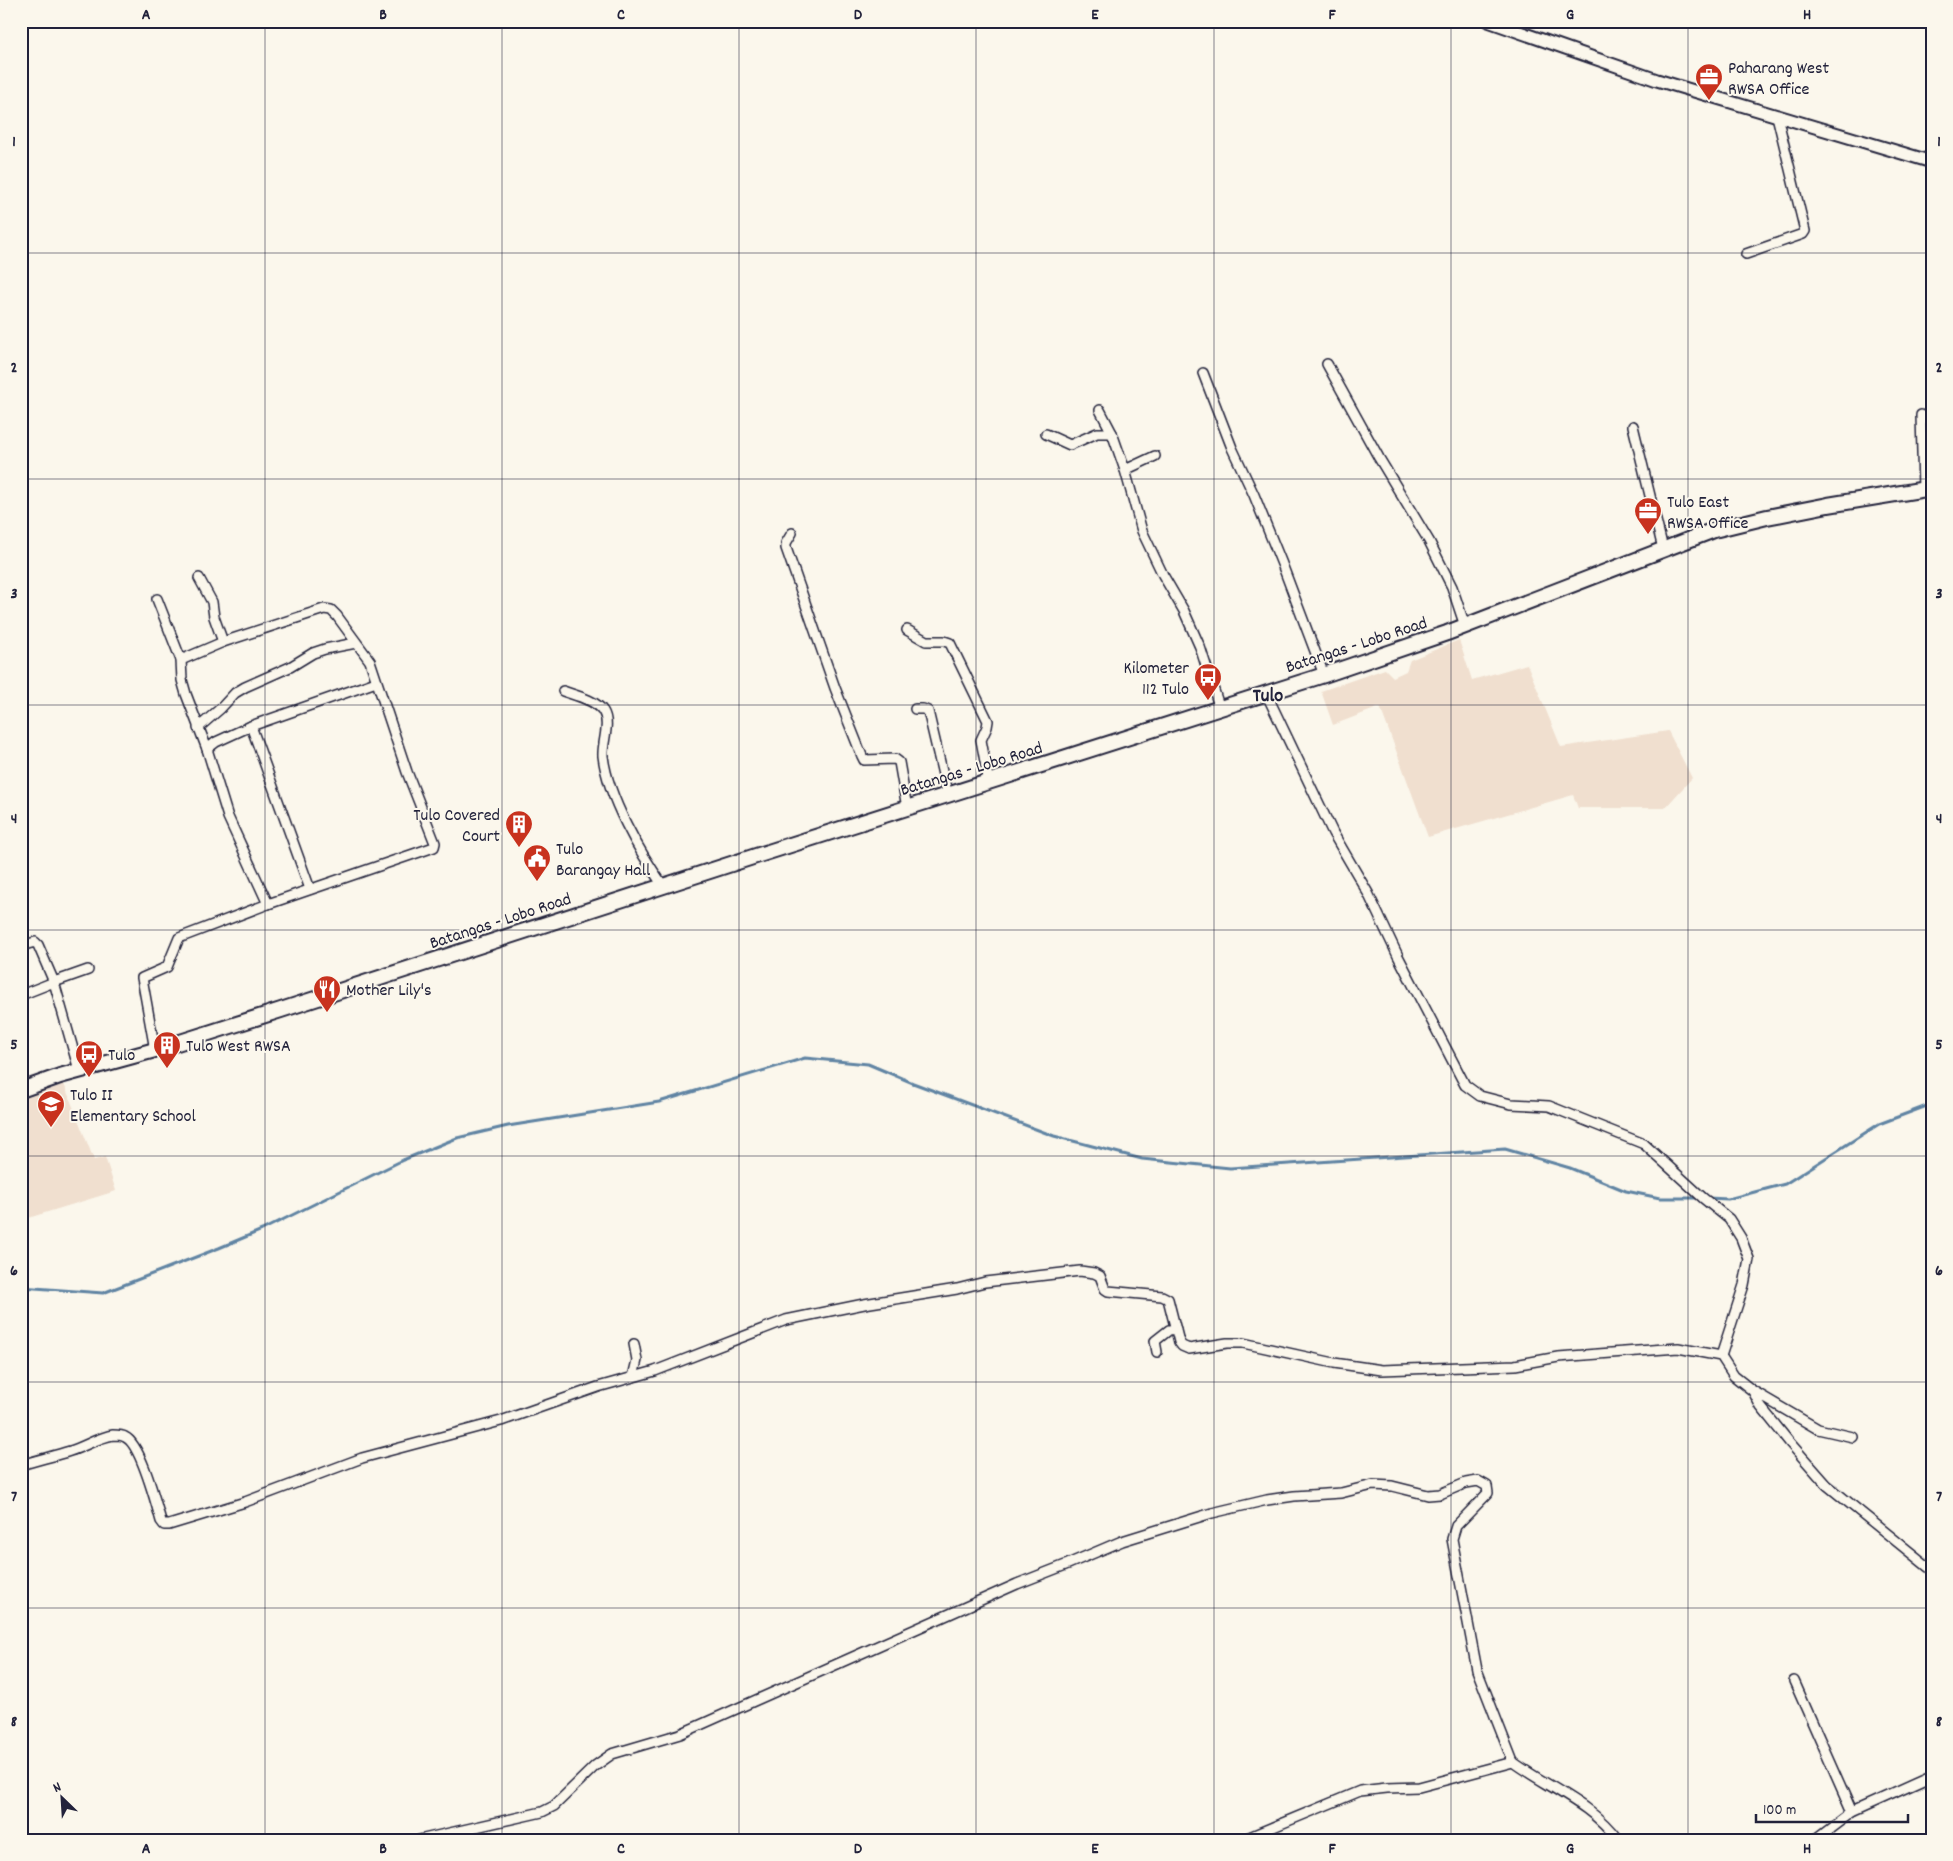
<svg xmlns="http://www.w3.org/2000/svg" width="1953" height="1861" font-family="Dekko,sans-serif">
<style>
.built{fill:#f0dfcf}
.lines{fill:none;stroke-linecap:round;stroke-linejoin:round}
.stream{stroke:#6084a3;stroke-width:3}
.minor-casing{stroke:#22223b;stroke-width:12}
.tertiary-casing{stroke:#22223b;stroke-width:15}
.primary-casing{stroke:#22223b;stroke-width:18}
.minor{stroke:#fbf7ec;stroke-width:9}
.tertiary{stroke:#fbf7ec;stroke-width:11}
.primary{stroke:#fbf7ec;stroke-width:14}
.grid{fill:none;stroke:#22223b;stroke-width:1;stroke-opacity:0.55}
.labels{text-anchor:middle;stroke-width:4;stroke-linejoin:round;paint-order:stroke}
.poi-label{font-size:18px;fill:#22223b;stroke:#fbf7ec;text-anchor:start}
.street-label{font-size:18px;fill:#22223b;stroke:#fbf7ec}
.quarter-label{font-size:20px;font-weight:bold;fill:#22223b;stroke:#fbf7ec}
.neatline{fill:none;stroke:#22223b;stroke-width:2}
.grid-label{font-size:16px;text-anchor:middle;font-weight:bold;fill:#22223b}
</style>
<rect width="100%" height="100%" fill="#fbf7ec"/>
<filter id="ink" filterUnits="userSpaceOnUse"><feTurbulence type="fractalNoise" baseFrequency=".02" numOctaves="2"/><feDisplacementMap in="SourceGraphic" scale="10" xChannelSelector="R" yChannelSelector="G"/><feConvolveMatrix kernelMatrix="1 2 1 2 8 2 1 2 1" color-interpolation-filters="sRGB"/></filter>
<g filter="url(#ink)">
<g class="built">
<path d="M 1459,640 L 1472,680 L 1527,664 L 1561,747 L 1668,731 L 1692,778 L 1665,808 L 1578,808 L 1573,795 L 1428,837 L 1380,707 L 1333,725 L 1321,691 L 1385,669 L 1393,677 L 1406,671 L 1410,660 Z"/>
<path d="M 64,1084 L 94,1160 L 105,1157 L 116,1191 L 25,1219 L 21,1206 L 21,1100 Z"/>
</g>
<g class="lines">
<g class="stream">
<path d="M 1708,1198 L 1728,1199 L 1785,1184 L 1879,1124 L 1932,1104"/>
<path d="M 21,1287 L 103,1293 L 219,1248 L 262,1230 L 403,1160 L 457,1138 L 508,1126 L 659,1102 L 805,1058 L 868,1064 L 913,1083 L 1054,1136 L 1142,1159 L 1230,1168 L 1505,1149 L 1570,1168 L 1626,1191 L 1660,1198 L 1699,1198"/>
</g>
<g class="minor-casing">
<g id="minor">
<path d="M 1746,254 L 1803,234 L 1805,231 L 1777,116"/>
<path d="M 1327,364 L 1379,458 L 1429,541 L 1452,587 L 1465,626"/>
<path d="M 1203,373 L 1232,448 L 1254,495 L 1282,564 L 1324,675"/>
<path d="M 1100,410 L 1112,433 L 1125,470 L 1142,531 L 1163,575 L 1184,611 L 1200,647 L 1220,709"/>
<path d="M 1921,415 L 1923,489"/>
<path d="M 1633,426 L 1663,549"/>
<path d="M 1046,434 L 1070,445 L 1097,433 L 1112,433"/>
<path d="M 1125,470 L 1155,456"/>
<path d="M 792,533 L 786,543 L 786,548 L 835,688 L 862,756 L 864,760 L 895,759 L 899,762 L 907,808"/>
<path d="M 199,578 L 212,602 L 214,617 L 223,642"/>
<path d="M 157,599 L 181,660 L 182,680 L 186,694 L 207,749 L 216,742 L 251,726 L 376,682"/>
<path d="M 907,630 L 926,641 L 944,641 L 950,643 L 988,721 L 987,727 L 981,740 L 989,783"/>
<path d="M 563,691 C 574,695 596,700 603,711 C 611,724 602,742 603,756 C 608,798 640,853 664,887"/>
<path d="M 1266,693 L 1333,833 L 1368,893 L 1398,956 L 1465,1085 L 1480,1096 L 1511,1104 L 1549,1106 L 1644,1144 L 1703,1198 L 1729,1219 L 1741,1238 L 1749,1259 L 1744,1285 L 1721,1356"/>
<path d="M 915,709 L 923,709 L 928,711 L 948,796"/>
<path d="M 251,726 L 310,889"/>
<path d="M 198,728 L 221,708 L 235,693 L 245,687 L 290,667 L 313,653 L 325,649 L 356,643"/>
<path d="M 207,749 L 228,817 L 268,904"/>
<path d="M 21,946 L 35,942 L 38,945 L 54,982 L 88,970"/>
<path d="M 21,995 L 54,982 L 79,1070"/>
<path d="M 155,1050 L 142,978 L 167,967 L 179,938 L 268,904 L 434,847 L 435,843 L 407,772 L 370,661 L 337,616 L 331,610 L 324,609 L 223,642 L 181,660"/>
<path d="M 1157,1352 L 1155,1341 L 1169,1330 L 1176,1329"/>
<path d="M 633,1377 L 637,1360 L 634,1344"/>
<path d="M 1753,1391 L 1818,1429 L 1853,1437"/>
<path d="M 21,1465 C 37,1460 54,1456 70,1451 C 84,1447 99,1437 113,1435 C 117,1435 122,1435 125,1437 C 141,1444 156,1504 161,1521 L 164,1525 L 169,1525 L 245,1502 L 362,1458 L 501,1421 L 598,1387 L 655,1371 L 786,1320 L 864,1304 L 957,1289 L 985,1282 L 1080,1271 L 1094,1273 L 1100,1276 L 1105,1289 L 1108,1291 L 1162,1296 L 1168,1299 L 1179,1342 L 1182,1346 L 1189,1349 L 1227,1343 L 1243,1343 L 1334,1363 L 1382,1370 L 1515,1365 L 1558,1357 L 1678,1348 L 1721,1356 L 1734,1376 L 1753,1391 L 1761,1407 L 1790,1443 L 1827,1485 L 1932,1570"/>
<path d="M 1794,1681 L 1852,1812"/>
<path d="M 1513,1762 C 1547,1787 1592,1804 1618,1840"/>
<path d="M 419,1840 L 542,1812 L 554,1806 L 595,1766 L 612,1754 L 680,1734 L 1017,1584 L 1068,1564 L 1122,1541 L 1212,1513 L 1267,1500 L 1294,1496 L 1341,1493 L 1373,1485 L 1392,1486 L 1428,1495 L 1440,1494 L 1466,1483 L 1478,1481 L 1487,1486 L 1488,1493 L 1456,1526 L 1452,1539 L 1477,1670 L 1513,1762 L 1419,1787 L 1387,1788 L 1360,1791 L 1242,1840"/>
<path d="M 1198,1840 L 1205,1840"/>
<path d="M 1815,1840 L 1852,1812 L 1932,1776"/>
</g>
</g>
<g class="tertiary-casing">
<path id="tertiary" d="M 1488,21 L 1657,80 L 1932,162"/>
</g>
<g class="primary-casing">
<path id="primary" d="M 21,1090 L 60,1076 L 155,1050 L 281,1010 L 762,854 L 1324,675 L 1447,633 L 1714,530 L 1767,517 L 1828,505 L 1932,488"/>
</g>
<use href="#minor" class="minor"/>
<use href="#tertiary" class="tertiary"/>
<use href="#primary" class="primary"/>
</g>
</g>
<path class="grid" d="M 265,21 L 265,1840M 502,21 L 502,1840M 739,21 L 739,1840M 976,21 L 976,1840M 1214,21 L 1214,1840M 1451,21 L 1451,1840M 1688,21 L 1688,1840M 21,253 L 1932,253M 21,479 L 1932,479M 21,705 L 1932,705M 21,930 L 1932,930M 21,1156 L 1932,1156M 21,1382 L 1932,1382M 21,1608 L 1932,1608"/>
<defs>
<g id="office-pin" transform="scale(1.4375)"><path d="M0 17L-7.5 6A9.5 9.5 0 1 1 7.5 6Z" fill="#c8321e" stroke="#fbf7ec"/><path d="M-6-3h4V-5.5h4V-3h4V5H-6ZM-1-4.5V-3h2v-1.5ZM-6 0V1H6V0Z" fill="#fff"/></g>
<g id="bus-pin" transform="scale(1.4375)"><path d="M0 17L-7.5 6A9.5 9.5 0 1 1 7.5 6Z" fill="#c8321e" stroke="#fbf7ec"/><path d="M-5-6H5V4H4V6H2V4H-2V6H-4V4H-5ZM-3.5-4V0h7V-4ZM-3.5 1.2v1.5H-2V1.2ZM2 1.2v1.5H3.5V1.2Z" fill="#fff"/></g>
<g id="building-pin" transform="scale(1.4375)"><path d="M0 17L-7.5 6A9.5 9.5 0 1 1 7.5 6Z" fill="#c8321e" stroke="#fbf7ec"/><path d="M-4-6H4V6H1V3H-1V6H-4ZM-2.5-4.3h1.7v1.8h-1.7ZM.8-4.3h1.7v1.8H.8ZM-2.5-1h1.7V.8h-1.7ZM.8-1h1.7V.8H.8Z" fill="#fff"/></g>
<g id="civic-pin" transform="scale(1.4375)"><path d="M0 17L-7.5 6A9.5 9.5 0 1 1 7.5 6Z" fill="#c8321e" stroke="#fbf7ec"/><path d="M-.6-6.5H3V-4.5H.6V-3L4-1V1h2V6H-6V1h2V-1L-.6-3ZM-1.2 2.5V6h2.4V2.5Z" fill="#fff"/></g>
<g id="restaurant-pin" transform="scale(1.4375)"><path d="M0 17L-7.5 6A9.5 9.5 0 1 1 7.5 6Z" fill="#c8321e" stroke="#fbf7ec"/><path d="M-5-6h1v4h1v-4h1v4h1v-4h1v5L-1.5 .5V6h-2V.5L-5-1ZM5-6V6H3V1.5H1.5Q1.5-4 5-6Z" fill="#fff"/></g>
<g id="school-pin" transform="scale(1.4375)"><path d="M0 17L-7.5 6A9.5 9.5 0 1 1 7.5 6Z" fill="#c8321e" stroke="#fbf7ec"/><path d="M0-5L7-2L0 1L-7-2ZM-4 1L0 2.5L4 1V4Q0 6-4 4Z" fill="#fff"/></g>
</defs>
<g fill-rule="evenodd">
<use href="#office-pin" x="1709" y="77"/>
<use href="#office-pin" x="1648" y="511"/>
<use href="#bus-pin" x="1208" y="677"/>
<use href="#building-pin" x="519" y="824"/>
<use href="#civic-pin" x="537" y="858"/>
<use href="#restaurant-pin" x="327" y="989"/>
<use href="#building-pin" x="167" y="1045"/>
<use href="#bus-pin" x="89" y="1054"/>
<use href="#school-pin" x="51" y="1104"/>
</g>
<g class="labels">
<g class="poi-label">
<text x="1728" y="73">Paharang West<tspan x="1728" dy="21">RWSA Office</tspan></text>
<text x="1667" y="507">Tulo East<tspan x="1667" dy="21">RWSA Office</tspan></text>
<text x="1189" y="673" text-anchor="end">Kilometer<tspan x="1189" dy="21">112 Tulo</tspan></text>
<text x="500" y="820" text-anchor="end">Tulo Covered<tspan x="500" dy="21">Court</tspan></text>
<text x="556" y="854">Tulo<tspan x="556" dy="21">Barangay Hall</tspan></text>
<text x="346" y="995">Mother Lily's</text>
<text x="186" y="1051">Tulo West RWSA</text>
<text x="108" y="1060">Tulo</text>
<text x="70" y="1100">Tulo II<tspan x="70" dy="21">Elementary School</tspan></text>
</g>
<g class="street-label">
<text transform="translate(1356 644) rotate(-18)" y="6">Batangas - Lobo Road</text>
<text transform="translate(971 768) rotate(-17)" y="6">Batangas - Lobo Road</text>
<text transform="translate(500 920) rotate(-18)" y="6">Batangas - Lobo Road</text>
</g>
<g class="quarter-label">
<text x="1268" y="701">Tulo</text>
</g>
</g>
<rect width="1953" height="1861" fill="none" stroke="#fbf7ec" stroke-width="55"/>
<g transform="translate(62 1798) rotate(335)" stroke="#fbf7ec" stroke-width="4" paint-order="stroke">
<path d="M0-4L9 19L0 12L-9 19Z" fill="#22223b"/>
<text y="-8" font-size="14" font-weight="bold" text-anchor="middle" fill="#22223b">N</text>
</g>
<path d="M1756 1814v8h152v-8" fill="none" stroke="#22223b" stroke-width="2.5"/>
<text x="1763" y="1814" font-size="15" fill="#22223b" stroke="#fbf7ec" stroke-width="4" paint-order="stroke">100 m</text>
<rect x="28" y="28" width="1898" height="1806" class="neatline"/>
<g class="grid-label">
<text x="146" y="19">A</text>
<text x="383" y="19">B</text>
<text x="621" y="19">C</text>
<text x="858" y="19">D</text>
<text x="1095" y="19">E</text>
<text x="1332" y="19">F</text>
<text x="1570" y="19">G</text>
<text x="1807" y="19">H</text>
<text x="14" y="146">1</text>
<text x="1939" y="146">1</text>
<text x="14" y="372">2</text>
<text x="1939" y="372">2</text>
<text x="14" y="598">3</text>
<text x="1939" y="598">3</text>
<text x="14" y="823">4</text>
<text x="1939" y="823">4</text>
<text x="14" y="1049">5</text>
<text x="1939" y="1049">5</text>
<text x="14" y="1275">6</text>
<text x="1939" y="1275">6</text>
<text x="14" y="1501">7</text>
<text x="1939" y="1501">7</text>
<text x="14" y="1726">8</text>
<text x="1939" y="1726">8</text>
<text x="146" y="1853">A</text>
<text x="383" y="1853">B</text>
<text x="621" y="1853">C</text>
<text x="858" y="1853">D</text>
<text x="1095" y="1853">E</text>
<text x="1332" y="1853">F</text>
<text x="1570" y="1853">G</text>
<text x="1807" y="1853">H</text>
</g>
</svg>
